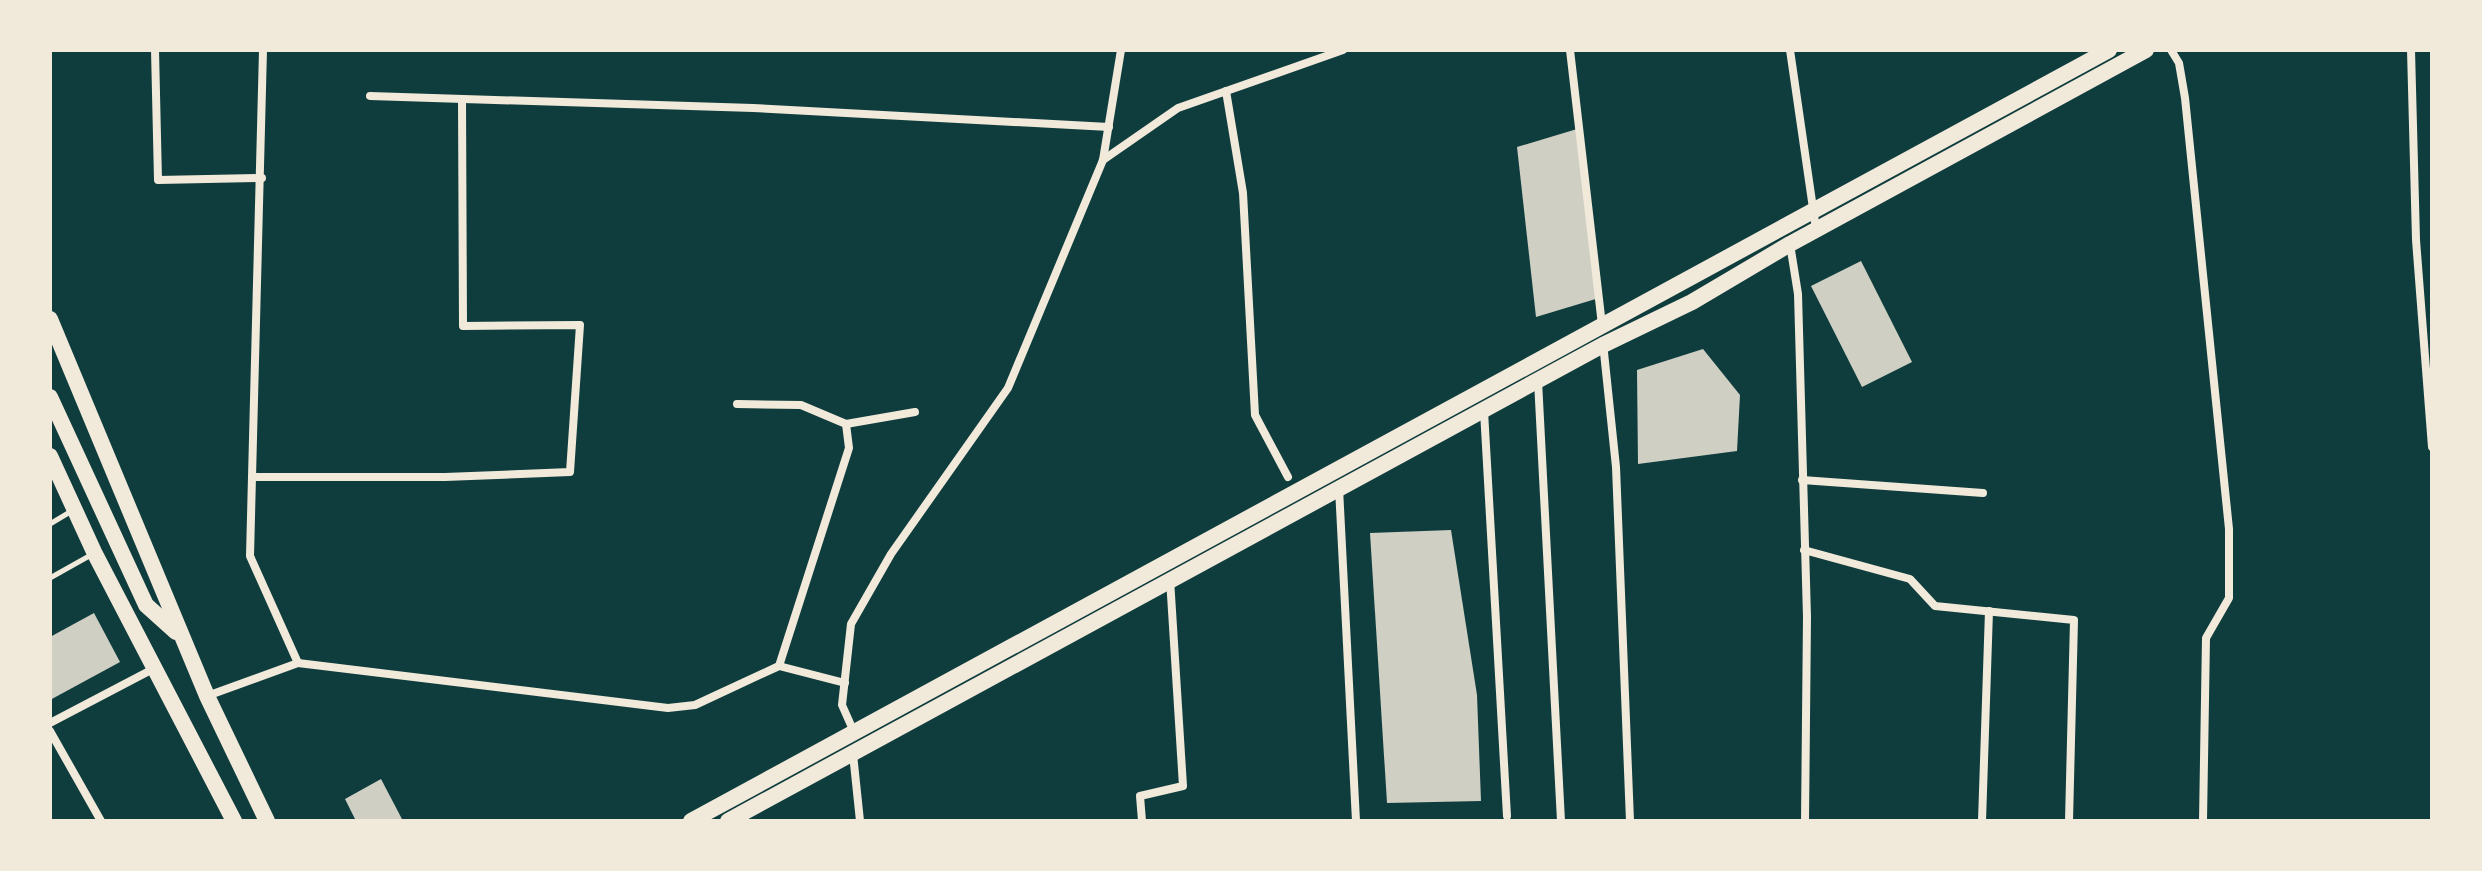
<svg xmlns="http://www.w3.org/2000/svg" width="2482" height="871" font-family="Poppins,sans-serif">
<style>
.building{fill:#cfcfc3}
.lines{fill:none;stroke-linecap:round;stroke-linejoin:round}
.service{stroke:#f1e9da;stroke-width:5}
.minor{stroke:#f1e9da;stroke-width:8}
.secondary{stroke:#f1e9da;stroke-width:16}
</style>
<rect width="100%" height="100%" fill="#0f3d3e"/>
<g class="building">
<path d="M 1577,129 L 1599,298 L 1536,317 L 1517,147 Z"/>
<path d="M 1861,261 L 1912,362 L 1862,387 L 1811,286 Z"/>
<path d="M 1703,349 L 1740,395 L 1737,451 L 1638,464 L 1637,370 Z"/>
<path d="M 1451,530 L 1477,695 L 1481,801 L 1387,803 L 1370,533 Z"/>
<path d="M 94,613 L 120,662 L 50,700 L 50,637 Z"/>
<path d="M 381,779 L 403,821 L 356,821 L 345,799 Z"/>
</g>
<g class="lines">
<g class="service">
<path d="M 50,524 L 70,512"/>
<path d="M 50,578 L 91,555"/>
</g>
<g class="minor">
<path d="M 155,50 L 158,180 L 262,178"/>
<path d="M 1570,50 L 1602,325"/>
<path d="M 1790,50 L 1816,229"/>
<path d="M 2171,50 L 2179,63 L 2185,98 L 2229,529 L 2229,598 L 2206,638 L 2203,821"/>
<path d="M 2411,50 L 2416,240 L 2432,447"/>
<path d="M 1226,91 L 1243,193 L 1255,415 L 1288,477"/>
<path d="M 370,96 L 753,108 L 1109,127"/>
<path d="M 1103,160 L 1178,108 L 1343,50"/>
<path d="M 1790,244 L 1798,294 L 1807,617 L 1805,821"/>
<path d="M 1603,343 L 1616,467 L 1630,821"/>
<path d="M 1538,381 L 1561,821"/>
<path d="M 737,404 L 801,405 L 846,424 L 849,448 L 779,666"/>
<path d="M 1484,411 L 1507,816"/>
<path d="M 846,424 L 915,412"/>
<path d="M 252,477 L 263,50"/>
<path d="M 1802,480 L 1983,493"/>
<path d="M 1339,488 L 1356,821"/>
<path d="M 1804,550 L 1910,579 L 1935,606 L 2074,620 L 2069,821"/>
<path d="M 298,663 L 668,708 L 695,705 L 779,666 L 845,683"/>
<path d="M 207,696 L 298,663 L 250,556 L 252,477 L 445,477 L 570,472 L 580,325 L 463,326 L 462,99"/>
<path d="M 50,723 L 155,668"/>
<path d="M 50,731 L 101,821"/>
<path d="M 854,732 L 842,705 L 851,624 L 891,554 L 1008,388 L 1103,160 L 1121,50"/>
<path d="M 853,754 L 860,821"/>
<path d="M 1142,821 L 1140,796 L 1183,786 L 1170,579"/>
<path d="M 1982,821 L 1989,611"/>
</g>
<g class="secondary">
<path d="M 50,319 L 207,696 L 267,821"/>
<path d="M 50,397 L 146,605 L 176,632"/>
<path d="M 50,456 L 95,554 L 234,821"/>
<path d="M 691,821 L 2109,50"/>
<path d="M 728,821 L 1603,345 L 1692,302 L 1790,244 L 2146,50"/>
</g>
</g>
<rect width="2482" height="871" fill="none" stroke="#f1e9da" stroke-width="104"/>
</svg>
